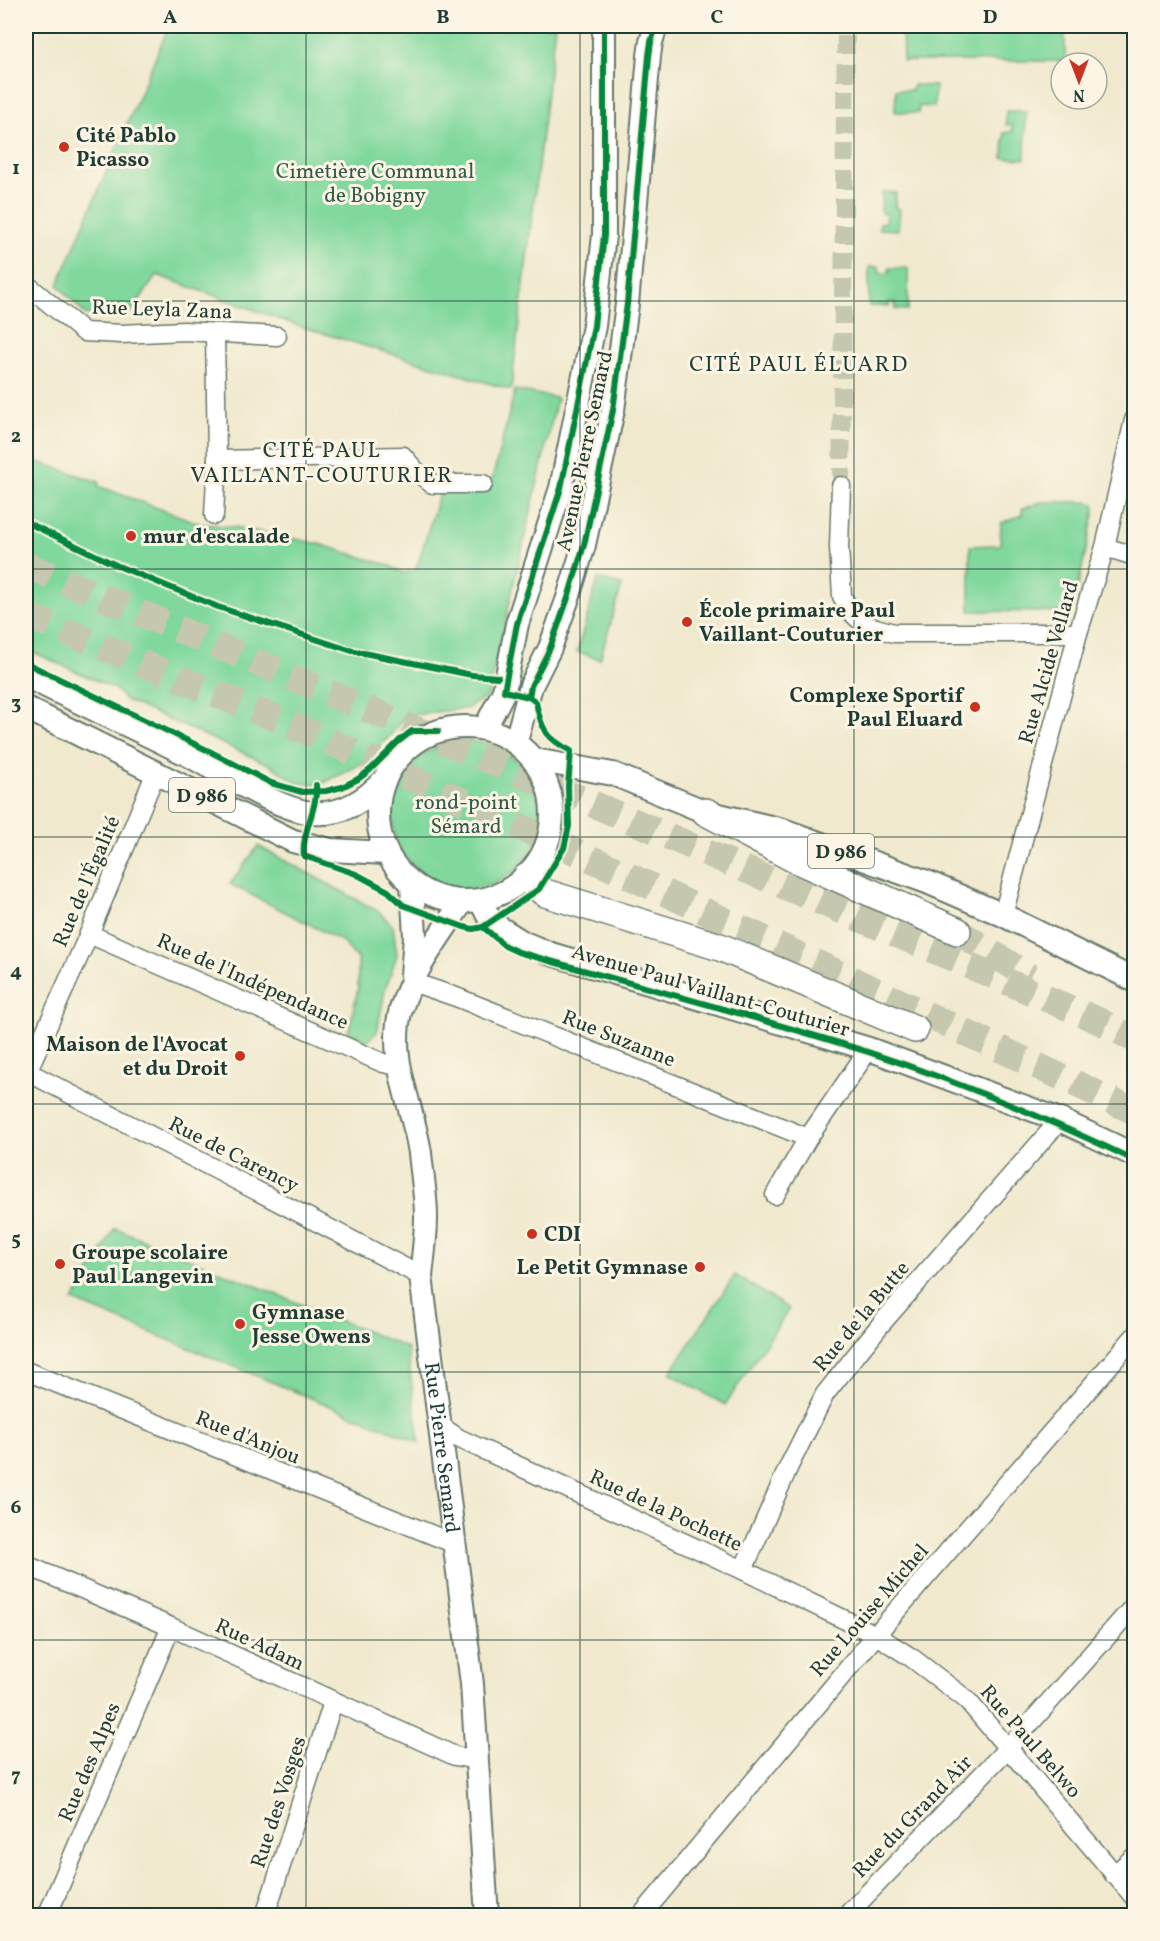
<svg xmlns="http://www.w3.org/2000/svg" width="1160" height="1941" font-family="Vollkorn,serif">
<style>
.green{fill:#80d89c;stroke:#508a68;stroke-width:1.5}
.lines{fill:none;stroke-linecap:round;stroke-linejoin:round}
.minor-tunnel{stroke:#c6c7af;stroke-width:18;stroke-dasharray:18 9;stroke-linecap:butt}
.highway-tunnel{stroke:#c6c7af;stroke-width:27;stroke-dasharray:27 14;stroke-linecap:butt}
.minor-casing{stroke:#68796a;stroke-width:21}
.major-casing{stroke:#68796a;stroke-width:26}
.highway-casing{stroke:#68796a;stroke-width:30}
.minor{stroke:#fff;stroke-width:18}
.major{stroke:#fff;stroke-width:22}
.highway{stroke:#fff;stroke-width:27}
.cycleway-casing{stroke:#fcf5e5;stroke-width:10}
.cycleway{stroke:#00873e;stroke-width:6}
.grid{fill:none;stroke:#1f3d34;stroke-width:1.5;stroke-opacity:0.55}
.poi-dot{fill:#c8321e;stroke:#fcf5e5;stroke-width:2}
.labels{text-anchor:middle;stroke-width:6;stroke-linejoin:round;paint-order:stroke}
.shield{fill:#fcf5e5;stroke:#617469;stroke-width:1.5}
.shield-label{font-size:20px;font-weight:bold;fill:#1f3d34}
.poi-label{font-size:21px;font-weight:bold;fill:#1f3d34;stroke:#fcf5e5;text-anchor:start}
.park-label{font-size:21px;fill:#325c49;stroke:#fcf5e5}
.street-label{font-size:21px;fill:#1f3d34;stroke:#fcf5e5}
.neighbourhood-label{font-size:22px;letter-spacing:1.5px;fill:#1f3d34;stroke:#fcf5e5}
.neatline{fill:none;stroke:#1f3d34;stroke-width:2}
.grid-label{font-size:20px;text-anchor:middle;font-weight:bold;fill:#1f3d34}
</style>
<rect width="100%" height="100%" fill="#fcf5e5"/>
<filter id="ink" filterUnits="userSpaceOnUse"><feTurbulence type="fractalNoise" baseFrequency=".0167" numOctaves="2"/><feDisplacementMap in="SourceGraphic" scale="12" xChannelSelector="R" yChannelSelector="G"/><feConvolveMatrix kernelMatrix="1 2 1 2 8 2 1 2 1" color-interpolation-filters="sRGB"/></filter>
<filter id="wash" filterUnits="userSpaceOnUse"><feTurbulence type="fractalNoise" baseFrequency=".008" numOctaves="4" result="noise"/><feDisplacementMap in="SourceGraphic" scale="24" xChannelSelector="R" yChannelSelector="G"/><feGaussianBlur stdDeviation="1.35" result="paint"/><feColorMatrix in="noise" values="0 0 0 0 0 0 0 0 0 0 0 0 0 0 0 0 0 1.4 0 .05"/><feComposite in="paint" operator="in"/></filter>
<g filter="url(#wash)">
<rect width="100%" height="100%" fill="#f0e9ce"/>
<g class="green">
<path d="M 169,26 L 555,26 L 511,390 L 296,325 L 157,275 L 130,313 L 86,315 L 58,285 Z"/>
<path d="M 902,26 L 1134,26 L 1134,55 L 1127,55 L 1127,31 L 1065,31 L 1065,61 L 903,61 Z"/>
<path d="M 913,85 L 935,86 L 934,107 L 919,106 L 918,113 L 895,112 L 896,90 L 912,90 Z"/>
<path d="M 1006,111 L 1026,111 L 1025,159 L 1003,158 L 1004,133 L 1012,132 L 1012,125 L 1006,125 Z"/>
<path d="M 882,192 L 896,193 L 895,208 L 900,209 L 898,230 L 879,229 L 880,223 L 886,222 L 886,214 L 881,213 Z"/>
<path d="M 869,267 L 879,267 L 880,273 L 889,273 L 889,268 L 908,268 L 908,310 L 895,309 L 895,302 L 889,302 L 889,306 L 869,306 Z"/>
<path d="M 515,390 L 557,398 L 488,696 L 468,708 L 405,716 L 389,737 L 365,762 L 320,785 L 298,783 L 270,765 L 125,700 L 115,689 L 26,649 L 26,458 L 99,482 L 98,486 L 201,524 L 235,527 L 315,543 L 388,565 L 404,573 L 416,570 L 441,488 L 490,488 Z"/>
<path d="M 1041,502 L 1088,502 L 1094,504 L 1095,510 L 1073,608 L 1063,612 L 970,611 L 970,546 L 1000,545 L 1001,523 L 1022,515 L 1022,509 Z"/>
<path d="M 598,579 L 622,585 L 600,659 L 577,652 Z"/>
<circle cx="466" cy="815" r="74"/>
<path d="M 258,846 L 378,911 L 393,926 L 397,955 L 385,990 L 377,1032 L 367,1041 L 348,1032 L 358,989 L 358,960 L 342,941 L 230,884 Z"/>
<path d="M 115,1228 L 407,1348 L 419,1442 L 73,1301 Z"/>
<path d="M 735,1275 L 789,1309 L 725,1405 L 670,1373 Z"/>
</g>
</g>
<g filter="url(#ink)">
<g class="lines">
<path class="minor-tunnel" d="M 841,486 L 846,26"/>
<g class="highway-tunnel">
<path d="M 26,565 L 614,813 L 1099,1021 L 1134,1039"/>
<path d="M 26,615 L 308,732 L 616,870 L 1134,1111"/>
<path d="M 957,931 L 1030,977"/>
</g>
<g class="minor-casing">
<g id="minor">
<path d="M 26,284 L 84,332 L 121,334 L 184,331 L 277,336"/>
<path d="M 217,460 L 403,456 L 415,470 L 432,484 L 483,484"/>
<path d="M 841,486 L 839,547 L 842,596 L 849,610 L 865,625 L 894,633 L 1078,633"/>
<path d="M 214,515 L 217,460 L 215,333"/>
<path d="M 1105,547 L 1134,556"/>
<path d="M 1003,915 L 1078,633 L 1105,547 L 1134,420"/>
<path d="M 89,934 L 383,1063 L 399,1066"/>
<path d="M 412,982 L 456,997 L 808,1138"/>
<path d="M 26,1071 L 421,1276"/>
<path d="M 27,1072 L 89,934 L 156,772"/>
<path d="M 775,1195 L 808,1138 L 869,1049"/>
<path d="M 26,1371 L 455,1544"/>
<path d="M 439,1425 L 458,1438 L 743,1570 L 876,1635 L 912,1658 L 967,1700 L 1134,1897"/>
<path d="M 26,1565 L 171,1627 L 455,1756 L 477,1760"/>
<path d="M 743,1570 L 789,1466 L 825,1394 L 881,1324 L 1060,1120"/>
<path d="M 1114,1875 L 1134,1857"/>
<path d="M 47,1916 L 171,1627"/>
<path d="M 265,1916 L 333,1702"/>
<path d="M 641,1916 L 886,1623 L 1134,1337"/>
<path d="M 846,1916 L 1009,1747 L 1134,1606"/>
</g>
</g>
<g class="major-casing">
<g id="major">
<path d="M 26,676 C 79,703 133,727 186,754 C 219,771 279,811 314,813 C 342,815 366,800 385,779"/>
<path d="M 26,708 L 293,841 L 330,850 L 386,853"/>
<circle cx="465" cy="814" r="87"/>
<path d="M 485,728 L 504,691 L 517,624 L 561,488 L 594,326 L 604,235 L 604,26"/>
<path d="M 516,741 L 531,686 L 550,648 L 568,598 L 584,545 L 613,410 L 627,304 L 649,56 L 651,42 L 656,26"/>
<path d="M 535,760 L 613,774 L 706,812 L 783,830 L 927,882 L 1003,915 L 1134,980"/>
<path d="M 412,884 L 415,936 L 412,975"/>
<path d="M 480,900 L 492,923 L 524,943 L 551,954 L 869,1049 L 1060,1120 L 1134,1155"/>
<path id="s1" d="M 462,902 C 440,936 413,970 401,1009 C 387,1058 413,1105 420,1153 C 422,1174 426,1196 426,1217 C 426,1237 423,1257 421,1276 L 472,1684 L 487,1916"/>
</g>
</g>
<g class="highway-casing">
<g id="highway">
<path d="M 706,812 L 795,859 L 957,931"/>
<path d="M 526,878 L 545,893 L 720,947 L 915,1029"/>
</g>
</g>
<use href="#minor" class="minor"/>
<use href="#major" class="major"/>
<use href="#highway" class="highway"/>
<g class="cycleway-casing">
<g id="cycleway">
<path d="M 26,522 L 118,566 L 218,607 L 349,650 L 472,675 L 498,677"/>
<path d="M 26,663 L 209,751 L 271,783 L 302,792 L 326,791 L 342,787 L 358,779 L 370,770 L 399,741 L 412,731 L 438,731"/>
<path d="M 529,697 L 531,686 L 550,648 L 568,598 L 584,545 L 613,410 L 627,304 L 649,56 L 651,42 L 656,26"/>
<path d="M 316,785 C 318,809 301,833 304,856 L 356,874 L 388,891 L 403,905 L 464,927 L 473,929 L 483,927 L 539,889 L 564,848 L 569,826 L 568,786 L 571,751 C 546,738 541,729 536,702 L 529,697 L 504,691 L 517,624 L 561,488 L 594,326 L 604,235 L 604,26"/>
<path d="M 483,927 L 505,946 L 518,952 C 634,985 753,1015 868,1052 C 960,1082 1048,1119 1134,1160"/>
</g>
</g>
<use href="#cycleway" class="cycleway"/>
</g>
</g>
<path class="grid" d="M 306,26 L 306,1916M 580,26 L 580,1916M 854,26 L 854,1916M 26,301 L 1134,301M 26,569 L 1134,569M 26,837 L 1134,837M 26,1104 L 1134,1104M 26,1372 L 1134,1372M 26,1640 L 1134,1640"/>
<g class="poi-dot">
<circle cx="64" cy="147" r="6"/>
<circle cx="131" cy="536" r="6"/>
<circle cx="687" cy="622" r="6"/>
<circle cx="975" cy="707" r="6"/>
<circle cx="240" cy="1056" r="6"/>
<circle cx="532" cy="1234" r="6"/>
<circle cx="60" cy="1264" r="6"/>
<circle cx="700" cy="1267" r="6"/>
<circle cx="240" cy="1324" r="6"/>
</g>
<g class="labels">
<g class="shield">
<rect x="169" y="778" width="66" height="34" rx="4.5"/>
<rect x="808" y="834" width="66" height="34" rx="4.5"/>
</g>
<g class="shield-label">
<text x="202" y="802">D 986</text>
<text x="841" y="858">D 986</text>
</g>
<g class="poi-label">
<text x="76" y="142">Cité Pablo<tspan x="76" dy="24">Picasso</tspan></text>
<text x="143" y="543">mur d'escalade</text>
<text x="699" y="617">École primaire Paul<tspan x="699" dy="24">Vaillant-Couturier</tspan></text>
<text x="963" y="702" text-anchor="end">Complexe Sportif<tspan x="963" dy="24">Paul Eluard</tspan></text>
<text x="228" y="1051" text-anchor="end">Maison de l'Avocat<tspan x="228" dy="24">et du Droit</tspan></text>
<text x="544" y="1241">CDI</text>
<text x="72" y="1259">Groupe scolaire<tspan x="72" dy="24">Paul Langevin</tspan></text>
<text x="688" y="1274" text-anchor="end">Le Petit Gymnase</text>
<text x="252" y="1319">Gymnase<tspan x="252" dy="24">Jesse Owens</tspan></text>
</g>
<g class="park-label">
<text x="375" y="178">Cimetière Communal<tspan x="375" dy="24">de Bobigny</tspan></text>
<text x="466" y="809">rond-point<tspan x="466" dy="24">Sémard</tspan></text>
</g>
<g class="street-label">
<text transform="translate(162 309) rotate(2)" y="7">Rue Leyla Zana</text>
<text transform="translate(584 451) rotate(-78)" y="7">Avenue Pierre Semard</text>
<text transform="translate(1048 662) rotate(-74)" y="7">Rue Alcide Vellard</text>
<text transform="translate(86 881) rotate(-67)" y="7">Rue de l'Égalité</text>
<text transform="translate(253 981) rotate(24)" y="7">Rue de l'Indépendance</text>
<text transform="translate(711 990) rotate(16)" y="7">Avenue Paul Vaillant-Couturier</text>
<text transform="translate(619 1038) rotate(22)" y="7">Rue Suzanne</text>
<text transform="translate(234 1154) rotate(27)" y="7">Rue de Carency</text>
<text transform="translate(861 1316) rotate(-50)" y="7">Rue de la Butte</text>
<text transform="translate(248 1437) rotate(22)" y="7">Rue d'Anjou</text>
<text dy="7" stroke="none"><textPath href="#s1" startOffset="567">Rue Pierre Semard</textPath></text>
<text transform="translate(666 1510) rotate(25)" y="7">Rue de la Pochette</text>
<text transform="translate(869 1610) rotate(-49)" y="7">Rue Louise Michel</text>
<text transform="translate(260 1644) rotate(25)" y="7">Rue Adam</text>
<text transform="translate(1031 1741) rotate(49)" y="7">Rue Paul Belwo</text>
<text transform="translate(89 1762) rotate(-67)" y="7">Rue des Alpes</text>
<text transform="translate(278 1802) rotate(-72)" y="7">Rue des Vosges</text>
<text transform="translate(912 1816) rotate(-46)" y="7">Rue du Grand Air</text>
</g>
<g class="neighbourhood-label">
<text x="799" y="371">CITÉ PAUL ÉLUARD</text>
<text x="322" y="457">CITÉ PAUL<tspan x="322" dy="25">VAILLANT-COUTURIER</tspan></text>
</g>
</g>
<rect width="1160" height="1941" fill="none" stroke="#fcf5e5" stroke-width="66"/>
<g transform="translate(1079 81) rotate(180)"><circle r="28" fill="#fcf5e5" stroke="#a4ab9e" stroke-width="1.5"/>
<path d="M0-4.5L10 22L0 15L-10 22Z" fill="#c8321e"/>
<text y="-9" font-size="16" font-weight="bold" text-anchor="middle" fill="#1f3d34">N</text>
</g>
<rect x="33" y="33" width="1094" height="1875" class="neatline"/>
<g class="grid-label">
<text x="170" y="23">A</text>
<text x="443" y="23">B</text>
<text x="717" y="23">C</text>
<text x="990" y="23">D</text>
<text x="16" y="174">1</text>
<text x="16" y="442">2</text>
<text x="16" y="709">3</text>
<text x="16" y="977">4</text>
<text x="16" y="1245">5</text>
<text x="16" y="1513">6</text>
<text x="16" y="1781">7</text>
</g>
</svg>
